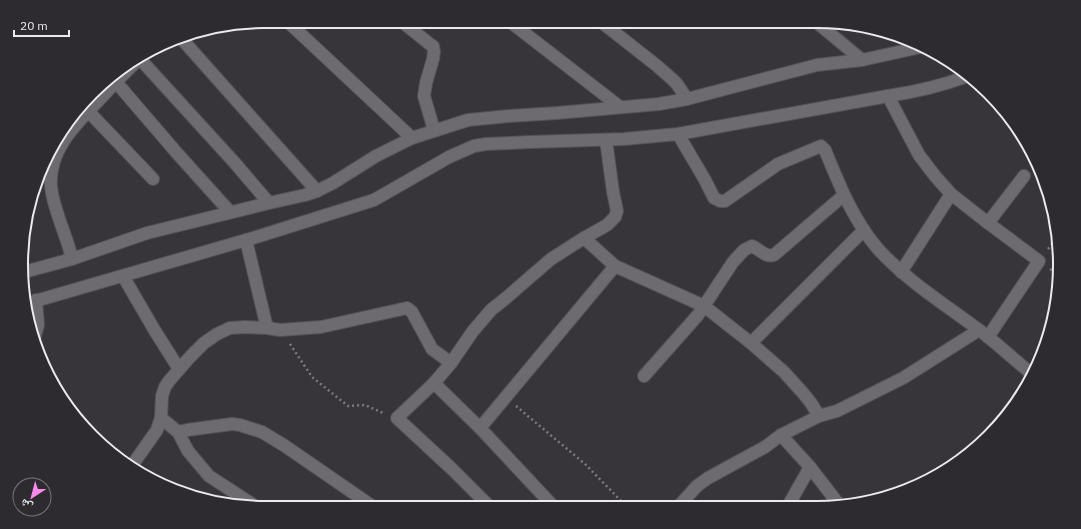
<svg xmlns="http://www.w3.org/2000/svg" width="1081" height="529" font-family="'IBM Plex Sans','Noto Naskh Arabic',sans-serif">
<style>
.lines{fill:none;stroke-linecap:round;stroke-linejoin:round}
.street-casing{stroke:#535256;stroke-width:14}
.path{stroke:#7c7a7e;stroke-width:2.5;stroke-dasharray:2 3;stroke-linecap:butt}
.street{stroke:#6d6b70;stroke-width:12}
.rim{fill:none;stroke:#ebeaed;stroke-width:2}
</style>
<rect width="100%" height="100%" fill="#37353a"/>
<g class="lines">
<g class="street-casing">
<g id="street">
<path d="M 287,21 L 412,138"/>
<path d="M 401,21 L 431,45 L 433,46 L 434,51 L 433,59 L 426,83 L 424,96 L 434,130"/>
<path d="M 509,21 L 620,107"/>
<path d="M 600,21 L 656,65 L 672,79 L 677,84 L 687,99"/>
<path d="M 815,21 L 862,60"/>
<path d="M 180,37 L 317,191"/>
<path d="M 140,59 L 234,162 L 269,203"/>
<path d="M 116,82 L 176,152 L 230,212"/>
<path d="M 888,96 L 919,155 L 935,176 L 951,194 L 988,223 L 1039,261 L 988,337"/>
<path d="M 88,111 L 153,179"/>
<path d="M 678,134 L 705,180 L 714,198 L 720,201 L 725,201 L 778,164 L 821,146 L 825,150 C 839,184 853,220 878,249 C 910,284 951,308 988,337 C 1003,349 1017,362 1032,374"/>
<path d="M 988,223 L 1024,176"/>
<path d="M 584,238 L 607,225 L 615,217 L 617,211 L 613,192 L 606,140"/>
<path d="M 246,240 L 267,328"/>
<path d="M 72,259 C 67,235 53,210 51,186 C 48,150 77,123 100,99 C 112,86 125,72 138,60"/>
<path d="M 24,272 L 72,259 L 147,233 L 269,203 L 305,195 L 317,191 L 333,183 L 376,156 L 412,138 L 468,120 L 509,116 L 557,113 L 659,104 L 687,99 L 817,65 L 862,60 L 921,47"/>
<path d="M 901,272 L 951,194"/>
<path d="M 123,276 L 155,331 L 179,369"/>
<path d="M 25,304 L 253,238 L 374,200 L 449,157 L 474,146 L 486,144 L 530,142 L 624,139 L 678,134 L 888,96 C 914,92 941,86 965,77"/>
<path d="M 35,336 L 38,325 L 36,300"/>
<path d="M 751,343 L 864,230"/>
<path d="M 644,376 L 698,315 L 733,262 L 744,250 L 752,246 C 759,249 766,258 774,255 L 844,195"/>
<path d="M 434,383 L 480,428 L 554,507"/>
<path d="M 161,418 L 178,432 L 188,451 L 209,476 L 255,506"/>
<path d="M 480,428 L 615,266"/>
<path d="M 178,432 L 187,430 L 232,424 L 240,425 L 262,432 L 285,446 L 375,508"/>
<path d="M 781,435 L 810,467 L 840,506"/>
<path d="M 133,464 L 157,430 L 161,418 L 162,396 L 165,387 L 169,381 L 190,357 L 204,343 L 217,334 L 230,328 L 245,327 L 267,328 L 280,330 L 321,327 L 407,308 L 412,312 L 432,349 L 451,363"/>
<path d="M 788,506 L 810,467"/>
<path d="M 490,507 L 452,469 L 397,418 L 434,383 L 451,363 L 473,331 L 491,310 L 506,298 L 551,259 L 584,238 L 615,266 L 704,306 L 751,343 L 784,372 L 803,393 L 811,403 L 819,416"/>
<path d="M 678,507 L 697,486 L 708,478 L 765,447 L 781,435 L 819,416 L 837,411 L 903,378 L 979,330"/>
</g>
</g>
<g class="path">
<path d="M 1048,249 L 1055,240"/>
<path d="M 1050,269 L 1058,274"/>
<path d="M 290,344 L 312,377 L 348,406 L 365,405 L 383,413"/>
<path d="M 516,406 L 585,464 L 627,507"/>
</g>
<use href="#street" class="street"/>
</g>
<path d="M0 0H1081V529H0ZM264 28H817A236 236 0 0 1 1053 264V265A236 236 0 0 1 817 501H264A236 236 0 0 1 28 265V264A236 236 0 0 1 264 28Z" fill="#2d2b30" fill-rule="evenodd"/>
<path class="rim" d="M264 28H817A236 236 0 0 1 1053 264V265A236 236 0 0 1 817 501H264A236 236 0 0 1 28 265V264A236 236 0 0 1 264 28Z"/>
<g transform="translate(32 497) rotate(216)"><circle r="19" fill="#2d2b30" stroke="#79777c"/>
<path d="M0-3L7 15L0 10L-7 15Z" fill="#f888e9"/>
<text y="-6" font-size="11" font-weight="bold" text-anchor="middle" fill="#ebeaed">ش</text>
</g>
<path d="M14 30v6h55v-6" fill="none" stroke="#ebeaed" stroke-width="2"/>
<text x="20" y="30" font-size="12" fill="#ebeaed" stroke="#2d2b30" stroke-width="3" paint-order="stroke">20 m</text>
</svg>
